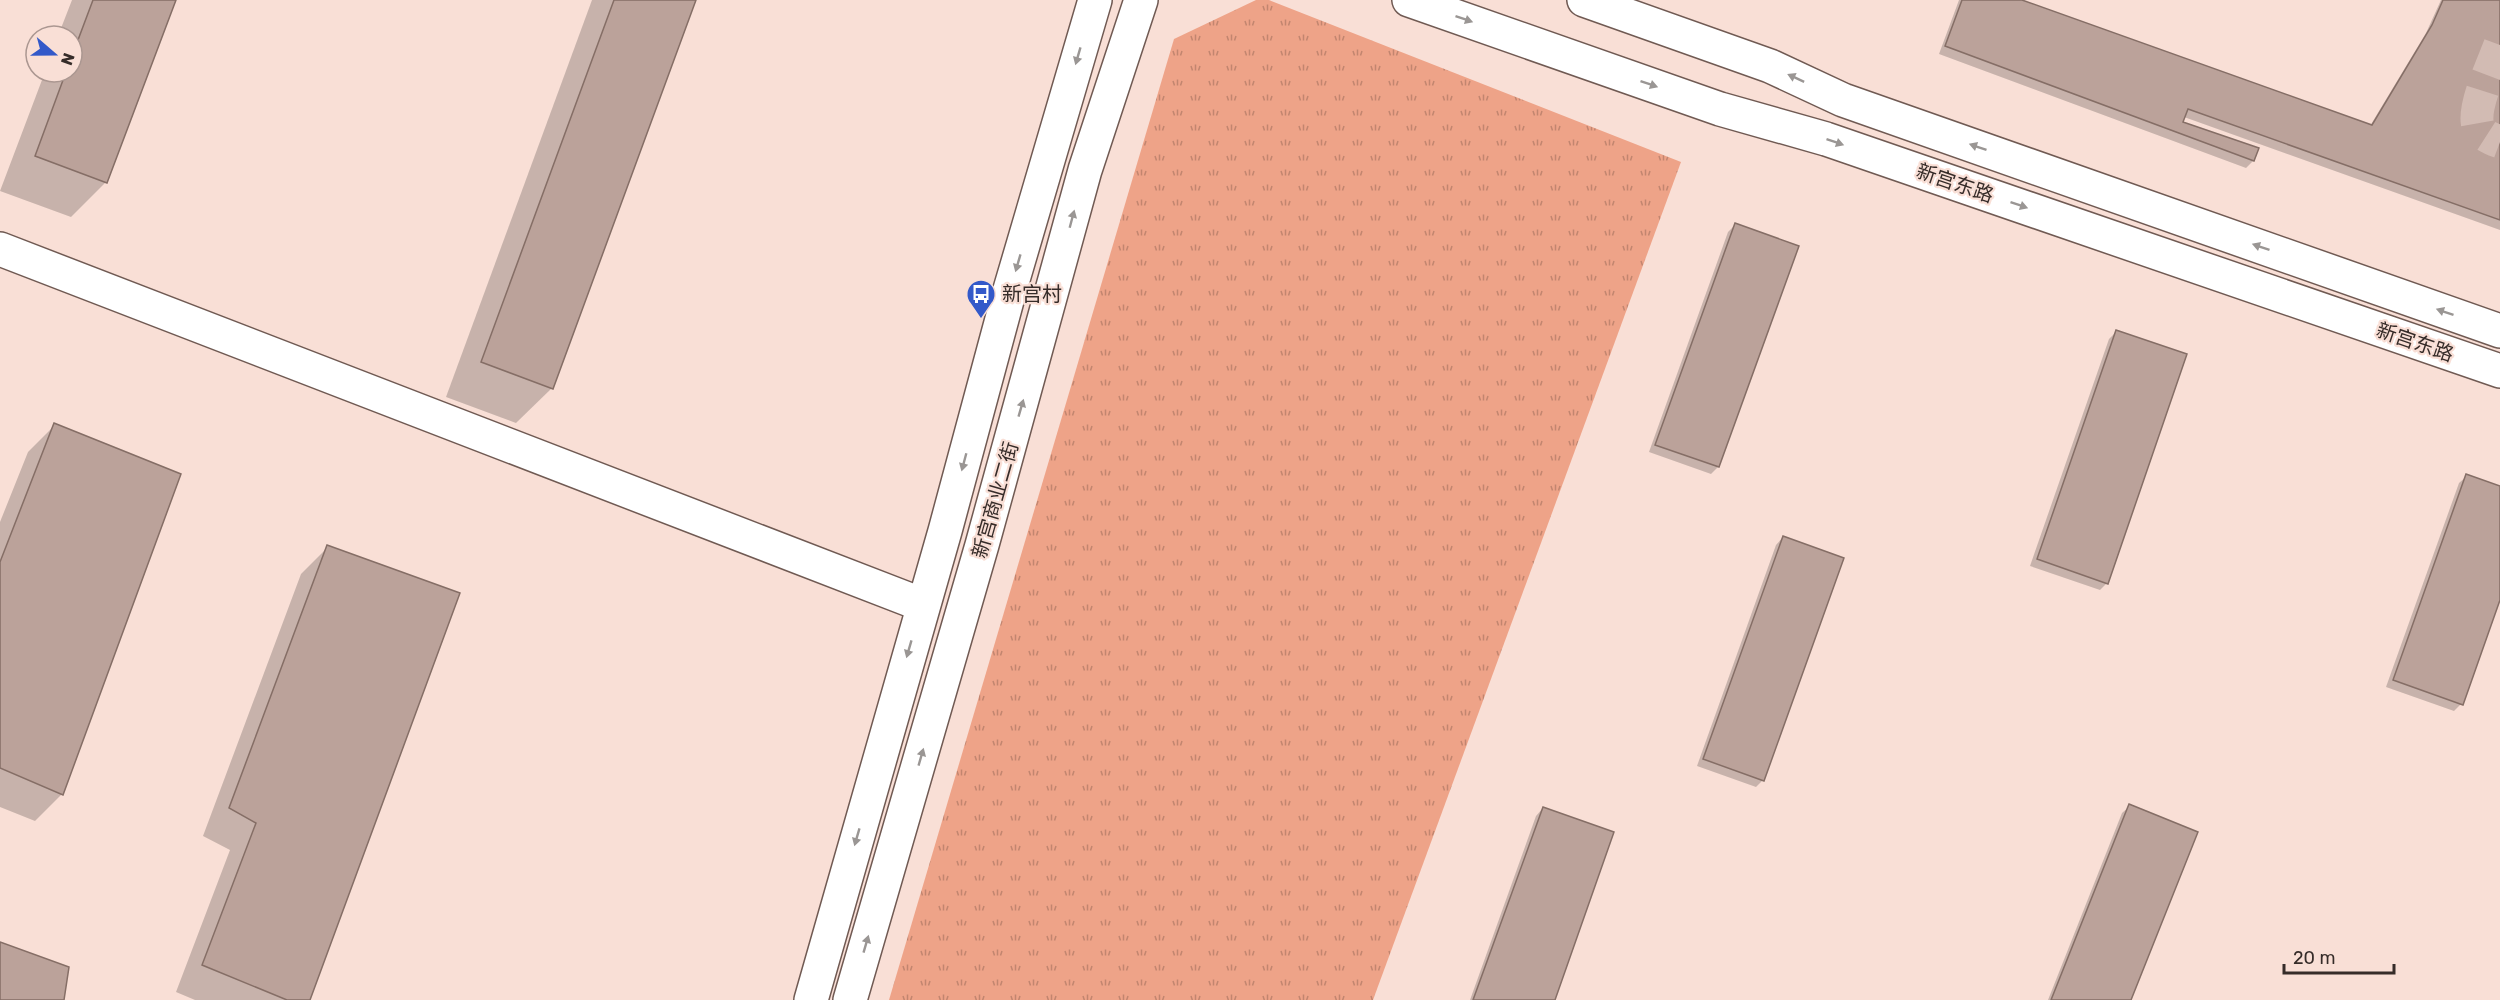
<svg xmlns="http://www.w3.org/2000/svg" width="2500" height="1000" font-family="Rubik,'Noto Sans SC',sans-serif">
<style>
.grass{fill:url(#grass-tufts)}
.shadow{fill:#0003}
.building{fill:#bba29a;stroke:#856e66;stroke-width:1.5}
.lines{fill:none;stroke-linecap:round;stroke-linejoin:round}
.minor-tunnel{stroke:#d2bbb3;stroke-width:33;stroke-dasharray:33 16;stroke-linecap:butt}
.minor-casing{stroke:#705a53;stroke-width:36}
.minor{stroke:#fff;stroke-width:33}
.oneway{fill:#9a9694}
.labels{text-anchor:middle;stroke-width:4.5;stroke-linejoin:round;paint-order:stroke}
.street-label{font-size:20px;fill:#362c29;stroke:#f9dfd6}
.poi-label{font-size:20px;fill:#362c29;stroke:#f9dfd6;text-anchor:start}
</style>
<defs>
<pattern id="grass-tufts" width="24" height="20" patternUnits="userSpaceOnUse" patternTransform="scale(1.5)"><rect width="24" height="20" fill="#eea388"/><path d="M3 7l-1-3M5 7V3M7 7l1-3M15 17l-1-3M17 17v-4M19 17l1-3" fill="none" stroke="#c2856f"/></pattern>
</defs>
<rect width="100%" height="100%" fill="#f9dfd6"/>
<path class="grass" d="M 1256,0 L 1269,0 L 1681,162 L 1373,1000 L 889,1000 L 1174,39 Z"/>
<g class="shadow">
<path d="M 72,0 L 174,0 L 106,182 L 71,217 L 0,191 L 45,72 L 72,72 L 72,36 L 58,36 Z"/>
<path d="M 592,0 L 694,0 L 552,388 L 516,423 L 446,397 Z"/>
<path d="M 1959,0 L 2018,0 L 2370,126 L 2426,33 L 2441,0 L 2500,0 L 2500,230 L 2184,117 L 2181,123 L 2257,149 L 2253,161 L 2246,168 L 1939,54 Z"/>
<path d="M 1735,225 L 1797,246 L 1718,467 L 1711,474 L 1649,452 L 1728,232 Z"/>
<path d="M 2116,332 L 2107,583 L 2100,590 L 2030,566 L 2109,339 Z"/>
<path d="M 55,425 L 62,794 L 35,821 L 0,807 L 0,522 L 28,452 Z"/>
<path d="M 2467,476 L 2500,488 L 2500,596 L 2461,704 L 2454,711 L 2386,687 L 2459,483 Z"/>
<path d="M 1783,537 L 1763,780 L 1756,787 L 1697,766 L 1776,545 Z"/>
<path d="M 328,547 L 308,1000 L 195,1000 L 176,992 L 230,850 L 203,836 L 301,574 Z"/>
<path d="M 2130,806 L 2130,1000 L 2048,1000 L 2122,813 Z"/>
<path d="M 1543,808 L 1553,1000 L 1470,1000 L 1536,816 Z"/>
</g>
<g class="building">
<path d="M 93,0 L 176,0 L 107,183 L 35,156 L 66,72 L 72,72 L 72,56 Z"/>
<path d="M 614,0 L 696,0 L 553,389 L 481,362 Z"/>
<path d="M 1962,0 L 2022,0 L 2372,125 L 2432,25 L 2443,0 L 2500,0 L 2500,220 L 2188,109 L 2183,122 L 2259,148 L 2254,161 L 1945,46 Z"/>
<path d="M 1735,223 L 1799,246 L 1719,467 L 1655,445 Z"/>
<path d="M 2116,330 L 2187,354 L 2108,584 L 2037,559 Z"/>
<path d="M 54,423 L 181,474 L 63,795 L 0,768 L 0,562 Z"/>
<path d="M 2466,474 L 2500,486 L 2500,600 L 2463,705 L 2393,680 Z"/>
<path d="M 1783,536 L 1844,558 L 1764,781 L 1703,759 Z"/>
<path d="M 327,545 L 460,593 L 310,1000 L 287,1000 L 202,965 L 256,823 L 229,808 Z"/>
<path d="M 2129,804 L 2198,832 L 2131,1000 L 2051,1000 Z"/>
<path d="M 1543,807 L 1614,832 L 1555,1000 L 1473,1000 Z"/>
<path d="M 0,942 L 69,967 L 64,1000 L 0,1000 Z"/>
</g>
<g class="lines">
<path class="minor-tunnel" d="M 2500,45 C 2493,64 2472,108 2478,126 C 2481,135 2492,139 2500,142"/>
<g class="minor-casing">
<g id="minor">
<path d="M 1409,0 L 1720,109 L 1826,139 L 2500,371"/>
<path d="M 1584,0 L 1770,66 L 1843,100 L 2500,331"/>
<path d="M 0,249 L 923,605"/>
<path d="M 811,1000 L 945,531 L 1009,293 L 1095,0"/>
<path d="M 850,1000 L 982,545 L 1085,170 L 1141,0"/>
</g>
</g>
<use href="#minor" class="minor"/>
</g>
<defs><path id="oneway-solid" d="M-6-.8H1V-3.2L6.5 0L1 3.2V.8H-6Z" transform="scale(1.5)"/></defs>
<g class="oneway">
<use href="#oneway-solid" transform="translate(1464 19) rotate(19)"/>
<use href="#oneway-solid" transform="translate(1078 56) rotate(106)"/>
<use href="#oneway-solid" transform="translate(1796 78) rotate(-155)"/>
<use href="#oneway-solid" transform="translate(1649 84) rotate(19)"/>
<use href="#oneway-solid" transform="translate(1835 142) rotate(19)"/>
<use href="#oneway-solid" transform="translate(1978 147) rotate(-161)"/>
<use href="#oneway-solid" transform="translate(2019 205) rotate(19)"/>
<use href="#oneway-solid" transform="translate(1072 219) rotate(-75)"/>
<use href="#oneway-solid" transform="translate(2261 247) rotate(-161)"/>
<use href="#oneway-solid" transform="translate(1018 263) rotate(106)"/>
<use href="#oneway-solid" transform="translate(2445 312) rotate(-161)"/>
<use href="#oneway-solid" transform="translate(1021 408) rotate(-74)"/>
<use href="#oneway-solid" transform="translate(964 462) rotate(105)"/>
<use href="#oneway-solid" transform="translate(909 649) rotate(106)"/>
<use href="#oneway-solid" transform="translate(921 757) rotate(-74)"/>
<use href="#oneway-solid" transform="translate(857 837) rotate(106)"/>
<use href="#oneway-solid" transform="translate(866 944) rotate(-74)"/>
</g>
<defs>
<g id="bus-pin" transform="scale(1.5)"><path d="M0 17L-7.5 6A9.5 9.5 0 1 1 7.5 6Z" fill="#3359c9" stroke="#f9dfd6"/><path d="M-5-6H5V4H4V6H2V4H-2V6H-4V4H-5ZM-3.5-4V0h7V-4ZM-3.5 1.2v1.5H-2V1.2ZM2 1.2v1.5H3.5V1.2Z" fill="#fff"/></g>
</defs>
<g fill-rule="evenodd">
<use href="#bus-pin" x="981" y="294"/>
</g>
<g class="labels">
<g class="street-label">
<text transform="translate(1955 183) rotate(19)" y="7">新宫东路</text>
<text transform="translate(2415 342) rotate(19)" y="7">新宫东路</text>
<text transform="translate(995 500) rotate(-74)" y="7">新宫商业二街</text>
</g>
<g class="poi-label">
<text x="1002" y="301">新宫村</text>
</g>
</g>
<g transform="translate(54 54) rotate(110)"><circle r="28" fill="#f9dfd6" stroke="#ab9791" stroke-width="1.5"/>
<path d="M0-4.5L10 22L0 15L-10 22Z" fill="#3359c9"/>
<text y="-9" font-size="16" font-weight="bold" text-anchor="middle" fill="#362c29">N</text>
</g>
<path d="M2284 964v9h110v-9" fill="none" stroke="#362c29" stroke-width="3"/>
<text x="2293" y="964" font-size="18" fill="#362c29" stroke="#f9dfd6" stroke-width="4.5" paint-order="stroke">20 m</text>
</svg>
